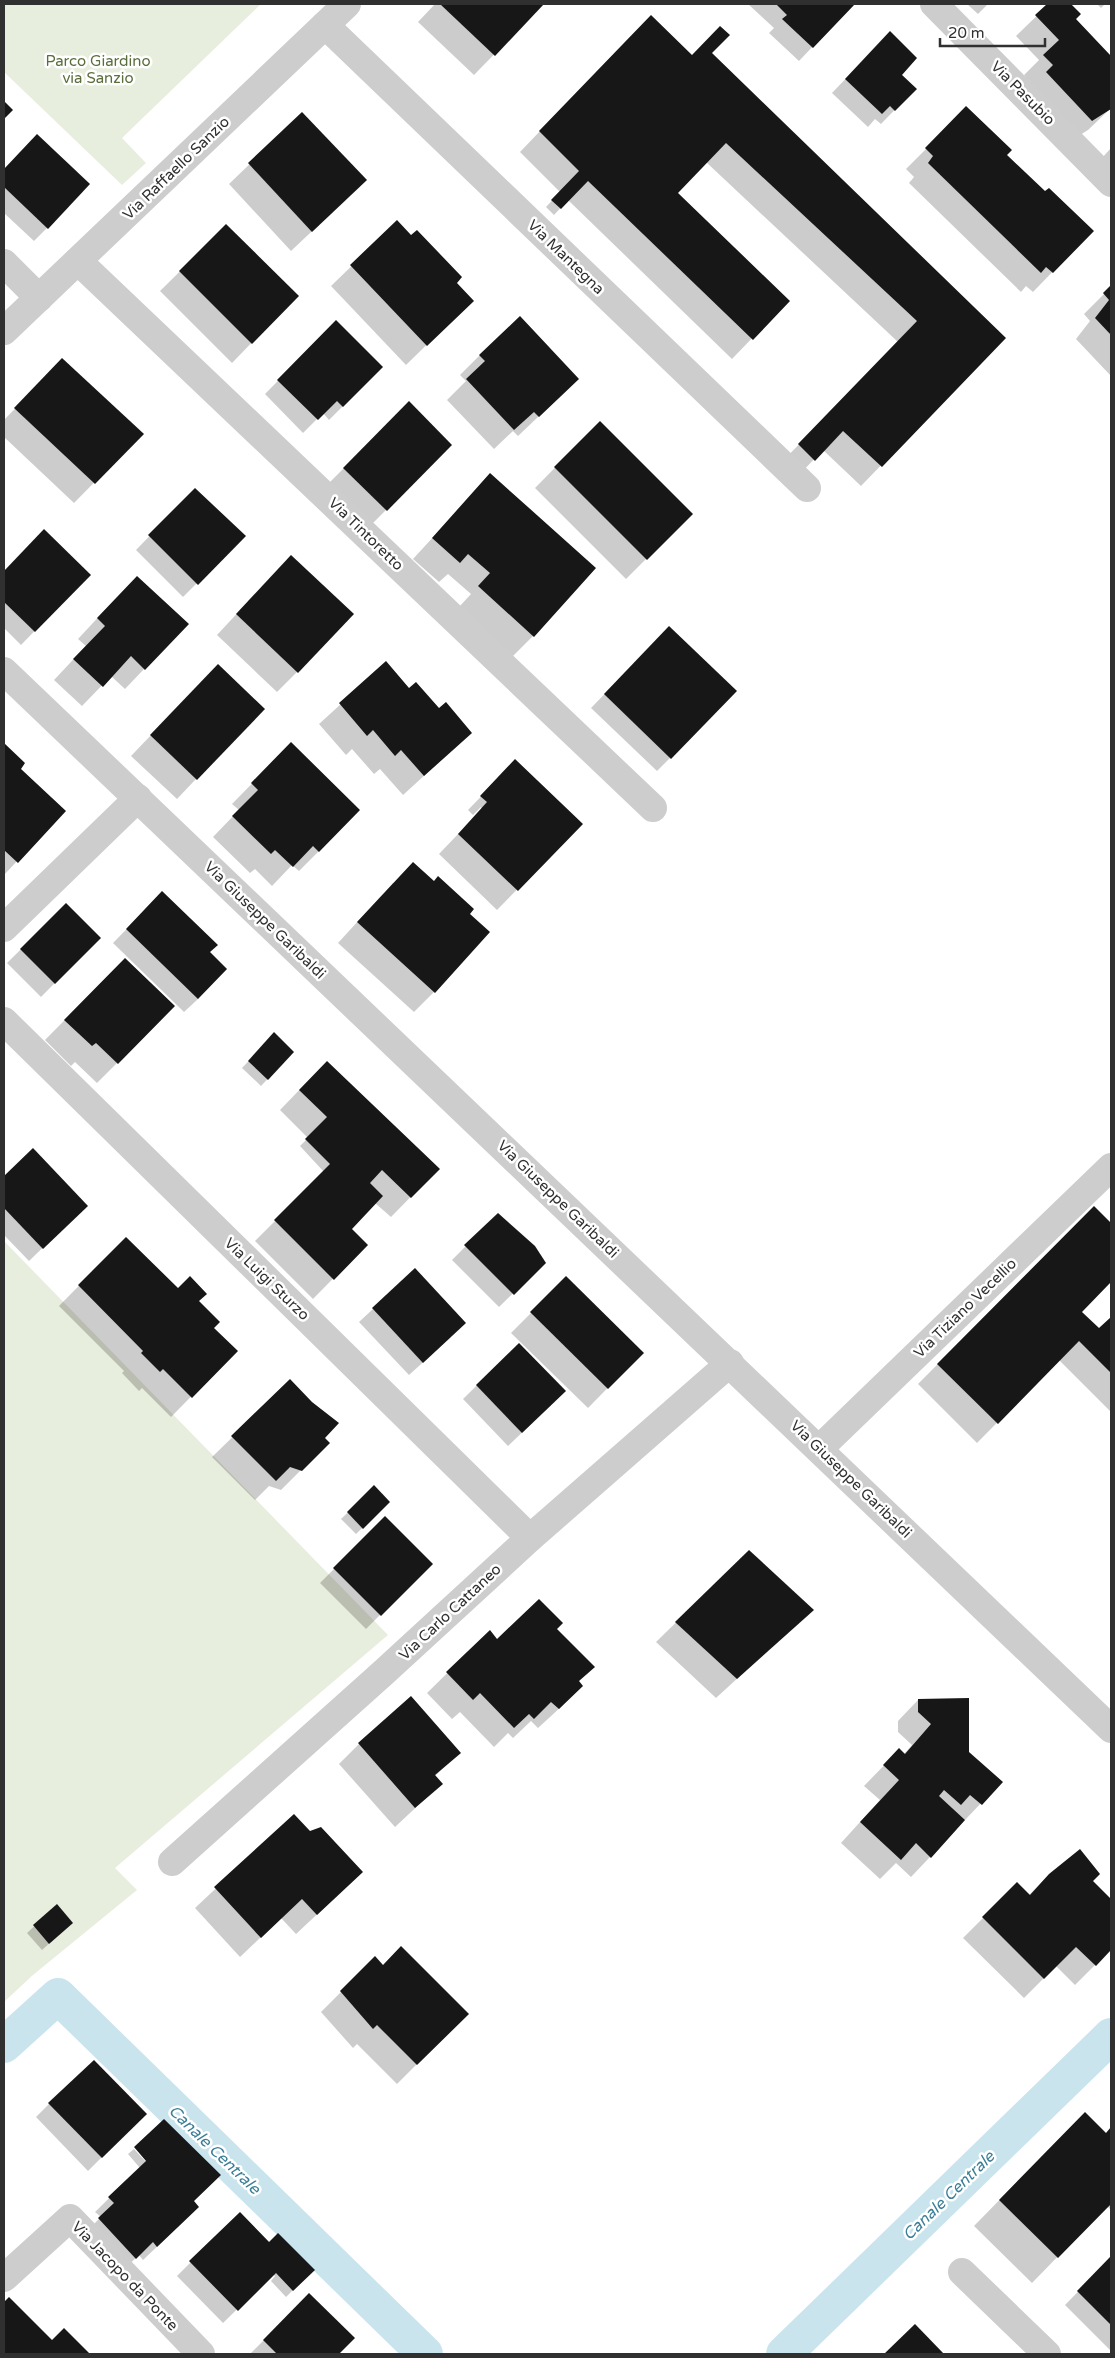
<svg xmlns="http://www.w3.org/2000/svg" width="1115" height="2358" font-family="'Varela Round',sans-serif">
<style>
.green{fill:#e8eede}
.shadow{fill:#0003}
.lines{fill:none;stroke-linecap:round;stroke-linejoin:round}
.canal{stroke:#cae4ee;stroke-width:36}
.building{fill:#171717}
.minor{stroke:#cdcdcd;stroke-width:28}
.labels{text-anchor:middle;stroke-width:5;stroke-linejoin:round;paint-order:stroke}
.park-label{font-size:15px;fill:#5a6e3c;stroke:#fff}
.street-label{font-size:15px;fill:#303030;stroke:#fff}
.water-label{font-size:16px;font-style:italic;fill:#3b7e96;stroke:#fff}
</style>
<rect width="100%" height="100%" fill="#fff"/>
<g class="green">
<path d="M 4,4 L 261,4 L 122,138 L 146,163 L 122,185 L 4,72 Z"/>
<path d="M 4,1241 L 388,1635 L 115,1868 L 137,1890 L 33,1975 L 4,2002 Z"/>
</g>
<g class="shadow">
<path d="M 435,4 L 543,4 L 474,75 L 418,22 Z"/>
<path d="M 748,4 L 853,4 L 799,61 L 769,33 L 774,28 Z"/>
<path d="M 967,4 L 988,4 L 978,14 Z"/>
<path d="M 1049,4 L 1069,4 L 1079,14 L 1074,19 L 1111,58 L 1111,108 L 1088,130 L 1072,140 L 1024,75 L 1039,60 L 1016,36 Z"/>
<path d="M 1097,4 L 1105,4 L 1101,8 Z"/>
<path d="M 631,36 L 692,56 L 710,53 L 1004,338 L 861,486 L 823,450 L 794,480 L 779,465 L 898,342 L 706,162 L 676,193 L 788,301 L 732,359 L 568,200 L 554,215 L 546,207 L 560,192 L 520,152 Z"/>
<path d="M 876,47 L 915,89 L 881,124 L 875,119 L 868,127 L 832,93 Z"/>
<path d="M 302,114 L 345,200 L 291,251 L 229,184 Z"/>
<path d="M 947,128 L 1005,155 L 1045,193 L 1092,231 L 1033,292 L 1026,286 L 1021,292 L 909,183 L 914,177 L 906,169 Z"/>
<path d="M 1111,148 L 1111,167 L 1102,158 Z"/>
<path d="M 23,149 L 47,228 L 34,241 L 4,213 L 4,170 Z"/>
<path d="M 397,222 L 455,283 L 452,320 L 406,365 L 331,286 Z"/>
<path d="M 226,226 L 297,296 L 232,363 L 160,291 Z"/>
<path d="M 1111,287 L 1111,376 L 1076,339 L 1090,321 L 1084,314 Z"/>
<path d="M 336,322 L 382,367 L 329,420 L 323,413 L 303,433 L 265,394 Z"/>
<path d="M 480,355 L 557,399 L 518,436 L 513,431 L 494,449 L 447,400 L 466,381 L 460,375 Z"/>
<path d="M 43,380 L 142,434 L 74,503 L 4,437 L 4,420 Z"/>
<path d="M 409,403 L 451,445 L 366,530 L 324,488 Z"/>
<path d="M 600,422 L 691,514 L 626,579 L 535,488 Z"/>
<path d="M 490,475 L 533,636 L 513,656 L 459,607 L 471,594 L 448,574 L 439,582 L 413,559 Z"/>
<path d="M 195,489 L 244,536 L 183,597 L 136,550 Z"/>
<path d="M 45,531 L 89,575 L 21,645 L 4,628 L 4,572 Z"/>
<path d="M 271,577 L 297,672 L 277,692 L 217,635 Z"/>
<path d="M 117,597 L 144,669 L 125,689 L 111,676 L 82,706 L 54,680 L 86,646 L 78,639 Z"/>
<path d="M 656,641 L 670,758 L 657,771 L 591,708 Z"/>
<path d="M 386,663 L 409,689 L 471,733 L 403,795 L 380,769 L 374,774 L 352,749 L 346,755 L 319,724 Z"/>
<path d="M 198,686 L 196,779 L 177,799 L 131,756 Z"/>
<path d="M 4,745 L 24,763 L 19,769 L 64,811 L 4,875 Z"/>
<path d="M 271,764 L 319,851 L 299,871 L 292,865 L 272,886 L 255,869 L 250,873 L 213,837 L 239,810 L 232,804 Z"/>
<path d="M 502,775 L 581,824 L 497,910 L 439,854 L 482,809 L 481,807 L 473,815 L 468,810 Z"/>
<path d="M 434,882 L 468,914 L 434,992 L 414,1012 L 338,943 L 393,883 Z"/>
<path d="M 162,893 L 209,952 L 198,999 L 184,1012 L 113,943 Z"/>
<path d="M 66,905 L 99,938 L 41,997 L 7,963 Z"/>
<path d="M 125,959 L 117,1063 L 97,1083 L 75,1062 L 71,1066 L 45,1040 Z"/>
<path d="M 274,1034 L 293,1052 L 261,1086 L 242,1068 Z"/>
<path d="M 307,1082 L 438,1169 L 391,1217 L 375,1203 L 350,1229 L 366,1245 L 313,1299 L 255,1241 L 324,1172 L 300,1146 L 308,1138 L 280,1110 Z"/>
<path d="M 32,1150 L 86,1206 L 29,1261 L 4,1235 L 4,1178 Z"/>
<path d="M 1094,1207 L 1111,1225 L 1111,1280 L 1080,1312 L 1099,1330 L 1111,1318 L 1111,1412 L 1059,1360 L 977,1443 L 918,1384 Z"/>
<path d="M 498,1214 L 544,1263 L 499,1307 L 452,1260 Z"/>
<path d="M 126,1238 L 178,1290 L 198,1301 L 213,1328 L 236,1351 L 171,1417 L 142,1388 L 139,1391 L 122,1373 L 124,1371 L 59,1306 Z"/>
<path d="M 566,1278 L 642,1353 L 588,1408 L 511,1333 Z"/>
<path d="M 373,1309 L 451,1337 L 409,1375 L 359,1322 Z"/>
<path d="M 519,1344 L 551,1405 L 508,1446 L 463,1399 Z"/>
<path d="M 290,1381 L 323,1438 L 328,1443 L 281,1490 L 269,1486 L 255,1500 L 212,1457 Z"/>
<path d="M 374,1487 L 389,1502 L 356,1534 L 341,1519 Z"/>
<path d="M 385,1518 L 431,1564 L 366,1629 L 320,1583 Z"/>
<path d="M 749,1551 L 812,1610 L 716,1698 L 656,1642 Z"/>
<path d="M 556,1629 L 578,1682 L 562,1706 L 538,1728 L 531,1721 L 513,1738 L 508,1733 L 494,1747 L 460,1712 L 452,1719 L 427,1693 L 489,1632 L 497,1641 Z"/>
<path d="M 918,1700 L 968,1753 L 1001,1782 L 911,1877 L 896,1863 L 880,1879 L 841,1843 L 880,1800 L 864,1786 L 899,1750 L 904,1754 L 912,1745 L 898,1732 L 898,1721 Z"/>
<path d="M 359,1744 L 459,1753 L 434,1777 L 441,1784 L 395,1827 L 339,1764 Z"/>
<path d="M 294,1815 L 341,1892 L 296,1934 L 281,1918 L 240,1957 L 195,1908 Z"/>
<path d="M 1050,1874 L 1091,1881 L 1111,1901 L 1111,1949 L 1075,1985 L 1056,1966 L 1024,1998 L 963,1938 L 1017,1884 L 1029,1895 Z"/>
<path d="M 56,1906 L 65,1929 L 42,1950 L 27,1933 Z"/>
<path d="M 375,1958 L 383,1966 L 467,2014 L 397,2084 L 357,2044 L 353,2048 L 321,2012 Z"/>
<path d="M 49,2104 L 145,2114 L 88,2171 L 36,2117 Z"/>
<path d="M 1111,2129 L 1111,2210 L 1107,2206 L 1032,2283 L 974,2226 L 1059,2139 L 1106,2134 Z"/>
<path d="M 134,2149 L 146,2162 L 192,2201 L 184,2221 L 143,2260 L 139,2255 L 122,2271 L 85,2233 L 101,2217 L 95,2212 L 140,2168 L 128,2154 Z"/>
<path d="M 240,2213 L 270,2243 L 313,2270 L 286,2297 L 271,2281 L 275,2276 L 273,2274 L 223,2323 L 177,2276 Z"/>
<path d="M 1111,2258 L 1111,2350 L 1110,2350 L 1065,2305 Z"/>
<path d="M 309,2295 L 353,2338 L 337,2354 L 250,2354 Z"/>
<path d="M 9,2299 L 52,2342 L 64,2330 L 88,2354 L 4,2354 L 4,2304 Z"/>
<path d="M 915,2326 L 943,2354 L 885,2354 Z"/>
</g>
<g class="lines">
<g class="canal">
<path d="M 4,2045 L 58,1996 L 425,2354"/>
<path d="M 784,2354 L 1111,2036"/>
</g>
</g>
<g class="building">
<path d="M 440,4 L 544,4 L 495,56 Z"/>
<path d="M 776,4 L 855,4 L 813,48 L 782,19 L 787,15 Z"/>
<path d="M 1047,4 L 1071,4 L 1081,14 L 1076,19 L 1111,56 L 1111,109 L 1092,121 L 1046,72 L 1053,65 L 1043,55 L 1059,40 L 1035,15 Z"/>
<path d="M 651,15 L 692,55 L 720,26 L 730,35 L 712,53 L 1006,338 L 882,467 L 843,431 L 815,461 L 798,444 L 917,321 L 726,143 L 678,193 L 790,301 L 753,340 L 588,181 L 561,209 L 551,200 L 579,171 L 539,131 Z"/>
<path d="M 890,31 L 917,58 L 902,75 L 917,89 L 895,111 L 890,106 L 882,114 L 845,79 Z"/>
<path d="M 4,101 L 13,110 L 4,119 Z"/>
<path d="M 966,106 L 1012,150 L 1007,155 L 1045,191 L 1049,188 L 1094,231 L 1053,273 L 1046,267 L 1041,273 L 928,163 L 933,156 L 925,148 Z"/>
<path d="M 302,112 L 367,180 L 312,232 L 248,163 Z"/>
<path d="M 37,134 L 90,184 L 48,229 L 4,187 L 4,169 Z"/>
<path d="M 397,220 L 411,235 L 417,230 L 462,277 L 457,283 L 474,301 L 427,346 L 350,265 Z"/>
<path d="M 226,224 L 299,296 L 252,344 L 179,271 Z"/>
<path d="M 1111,285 L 1111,335 L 1095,318 L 1109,300 L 1103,293 Z"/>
<path d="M 520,316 L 579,379 L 539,417 L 534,412 L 514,430 L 466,379 L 485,361 L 479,355 Z"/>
<path d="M 336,320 L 383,367 L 343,407 L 337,401 L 318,420 L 277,380 Z"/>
<path d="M 62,358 L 144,434 L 95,484 L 14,408 Z"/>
<path d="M 409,401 L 452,445 L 387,511 L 343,468 Z"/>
<path d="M 600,421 L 693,514 L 647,560 L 554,467 Z"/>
<path d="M 490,473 L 596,568 L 534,637 L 478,586 L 490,573 L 468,554 L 460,563 L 432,538 Z"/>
<path d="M 195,488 L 246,536 L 198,585 L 148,535 Z"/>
<path d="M 44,529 L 91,575 L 35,632 L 4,602 L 4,571 Z"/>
<path d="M 291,555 L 354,614 L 298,673 L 236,614 Z"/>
<path d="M 137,576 L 189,624 L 145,670 L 131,656 L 103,687 L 73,659 L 105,626 L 97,618 Z"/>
<path d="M 669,626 L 737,691 L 671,759 L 604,694 Z"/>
<path d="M 386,661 L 409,688 L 416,682 L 439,708 L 446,702 L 472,733 L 424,776 L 401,750 L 395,756 L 373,730 L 367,736 L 339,703 Z"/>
<path d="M 218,664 L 265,709 L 197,780 L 150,735 Z"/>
<path d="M 291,742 L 360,810 L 319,852 L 313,846 L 293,867 L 275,850 L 271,854 L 232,816 L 258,790 L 251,783 Z"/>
<path d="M 4,743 L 25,763 L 21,769 L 66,811 L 18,863 L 4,850 Z"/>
<path d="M 515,759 L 583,824 L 518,891 L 458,834 L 487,802 L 480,796 Z"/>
<path d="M 413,862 L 434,881 L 438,876 L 474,909 L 470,914 L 490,932 L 435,993 L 357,922 Z"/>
<path d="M 162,891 L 218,945 L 210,952 L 227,969 L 198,999 L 126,929 Z"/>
<path d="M 66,903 L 101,938 L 55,984 L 20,949 Z"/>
<path d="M 125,958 L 175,1006 L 118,1064 L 96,1043 L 92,1046 L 64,1020 Z"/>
<path d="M 274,1032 L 294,1052 L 268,1080 L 248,1061 Z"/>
<path d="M 327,1061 L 440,1169 L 411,1198 L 382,1170 L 370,1183 L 383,1196 L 352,1229 L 368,1245 L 334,1280 L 274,1220 L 330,1164 L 305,1139 L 327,1117 L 299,1090 Z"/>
<path d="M 33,1148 L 88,1206 L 43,1249 L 4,1208 L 4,1176 Z"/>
<path d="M 1094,1206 L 1111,1223 L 1111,1282 L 1082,1312 L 1099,1328 L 1111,1317 L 1111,1373 L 1079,1341 L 998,1424 L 937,1364 Z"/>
<path d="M 498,1213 L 535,1246 L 546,1263 L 514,1295 L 464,1245 Z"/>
<path d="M 126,1237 L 178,1288 L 190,1276 L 207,1294 L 199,1301 L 220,1322 L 214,1328 L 238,1351 L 192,1398 L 163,1369 L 160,1372 L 141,1353 L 143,1351 L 78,1285 Z"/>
<path d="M 415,1268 L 466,1323 L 423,1363 L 372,1308 Z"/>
<path d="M 566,1276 L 644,1353 L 608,1389 L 530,1312 Z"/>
<path d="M 519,1343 L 566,1391 L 522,1433 L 476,1385 Z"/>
<path d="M 290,1379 L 312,1402 L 339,1423 L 325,1438 L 330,1443 L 302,1471 L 290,1467 L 276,1481 L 231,1436 Z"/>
<path d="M 374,1485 L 390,1502 L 363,1529 L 347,1512 Z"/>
<path d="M 385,1516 L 433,1564 L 381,1616 L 333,1568 Z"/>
<path d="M 749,1550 L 814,1610 L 737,1679 L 675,1622 Z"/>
<path d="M 539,1599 L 563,1623 L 557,1629 L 595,1667 L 579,1681 L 583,1686 L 559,1709 L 551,1702 L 534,1719 L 529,1714 L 514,1728 L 480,1693 L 473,1700 L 446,1672 L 490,1630 L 497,1639 Z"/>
<path d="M 411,1696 L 461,1753 L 435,1775 L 443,1784 L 415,1808 L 358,1743 Z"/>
<path d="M 969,1698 L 969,1752 L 1003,1782 L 982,1805 L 970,1795 L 961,1805 L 944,1790 L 939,1796 L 965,1820 L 931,1858 L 916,1843 L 901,1860 L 860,1822 L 899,1780 L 883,1765 L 899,1748 L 905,1754 L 931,1724 L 918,1712 L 918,1699 Z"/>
<path d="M 294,1814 L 310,1831 L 321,1827 L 363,1872 L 317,1915 L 302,1899 L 261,1938 L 214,1887 Z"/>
<path d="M 1080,1849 L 1100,1874 L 1093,1881 L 1111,1899 L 1111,1950 L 1096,1966 L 1076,1947 L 1044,1979 L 982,1917 L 1017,1882 L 1030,1895 L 1049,1874 Z"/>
<path d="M 57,1904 L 73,1923 L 49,1944 L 33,1925 Z"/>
<path d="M 401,1946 L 469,2014 L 417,2065 L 377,2025 L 373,2029 L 340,1991 L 375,1956 L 383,1965 Z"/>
<path d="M 94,2060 L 147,2114 L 102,2158 L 48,2103 Z"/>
<path d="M 1085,2112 L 1106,2133 L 1111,2127 L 1111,2204 L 1058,2258 L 999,2200 Z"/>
<path d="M 164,2119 L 221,2175 L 194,2201 L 199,2207 L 157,2247 L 153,2242 L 136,2259 L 98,2218 L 114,2203 L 108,2197 L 146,2161 L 134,2147 Z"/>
<path d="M 240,2212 L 269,2242 L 278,2233 L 315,2270 L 293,2291 L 276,2273 L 238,2311 L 189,2261 Z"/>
<path d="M 1111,2256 L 1111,2325 L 1077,2291 Z"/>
<path d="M 309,2293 L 355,2338 L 339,2354 L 277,2354 L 263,2340 Z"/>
<path d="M 9,2297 L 52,2340 L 64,2328 L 90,2354 L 4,2354 L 4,2302 Z"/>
<path d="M 915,2324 L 944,2354 L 884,2354 Z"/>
</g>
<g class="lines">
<g class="minor">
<path d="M 934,4 L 1111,183"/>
<path d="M 325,25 L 807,488"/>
<path d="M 78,261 L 653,808"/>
<path d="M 4,263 L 39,298"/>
<path d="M 4,331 L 347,4"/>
<path d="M 4,671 L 1111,1729"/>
<path d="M 4,928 L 138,798"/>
<path d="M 4,1021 L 530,1538"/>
<path d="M 819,1449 L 1111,1167"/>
<path d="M 172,1862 L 383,1673 L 530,1538 L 730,1363"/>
<path d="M 962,2272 L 1047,2354"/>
<path d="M 4,2278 L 70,2218 L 201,2354"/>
</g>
</g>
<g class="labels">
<g class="park-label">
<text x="98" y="66">Parco Giardino<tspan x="98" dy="17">via Sanzio</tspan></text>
</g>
<g class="street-label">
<text transform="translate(1023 93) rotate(45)" y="5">Via Pasubio</text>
<text transform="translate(176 168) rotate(-44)" y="5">Via Raffaello Sanzio</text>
<text transform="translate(566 257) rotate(44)" y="5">Via Mantegna</text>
<text transform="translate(366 534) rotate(44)" y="5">Via Tintoretto</text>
<text transform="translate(265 920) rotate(44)" y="5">Via Giuseppe Garibaldi</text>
<text transform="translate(558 1199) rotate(44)" y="5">Via Giuseppe Garibaldi</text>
<text transform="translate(267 1279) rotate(44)" y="5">Via Luigi Sturzo</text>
<text transform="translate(965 1308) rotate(-44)" y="5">Via Tiziano Vecellio</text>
<text transform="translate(851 1479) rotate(44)" y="5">Via Giuseppe Garibaldi</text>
<text transform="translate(450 1612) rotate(-43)" y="5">Via Carlo Cattaneo</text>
<text transform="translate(125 2276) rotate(46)" y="5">Via Jacopo da Ponte</text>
</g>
<g class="water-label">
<text transform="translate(215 2149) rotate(44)" y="6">Canale Centrale</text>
<text transform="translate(948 2195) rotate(-44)" y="6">Canale Centrale</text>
</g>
</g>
<rect width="1115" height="2358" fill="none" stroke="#303030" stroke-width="10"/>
<path d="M940 38v8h105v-8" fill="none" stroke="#303030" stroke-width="2.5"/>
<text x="948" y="38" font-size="15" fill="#303030" stroke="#ffffff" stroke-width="4" paint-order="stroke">20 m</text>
</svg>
